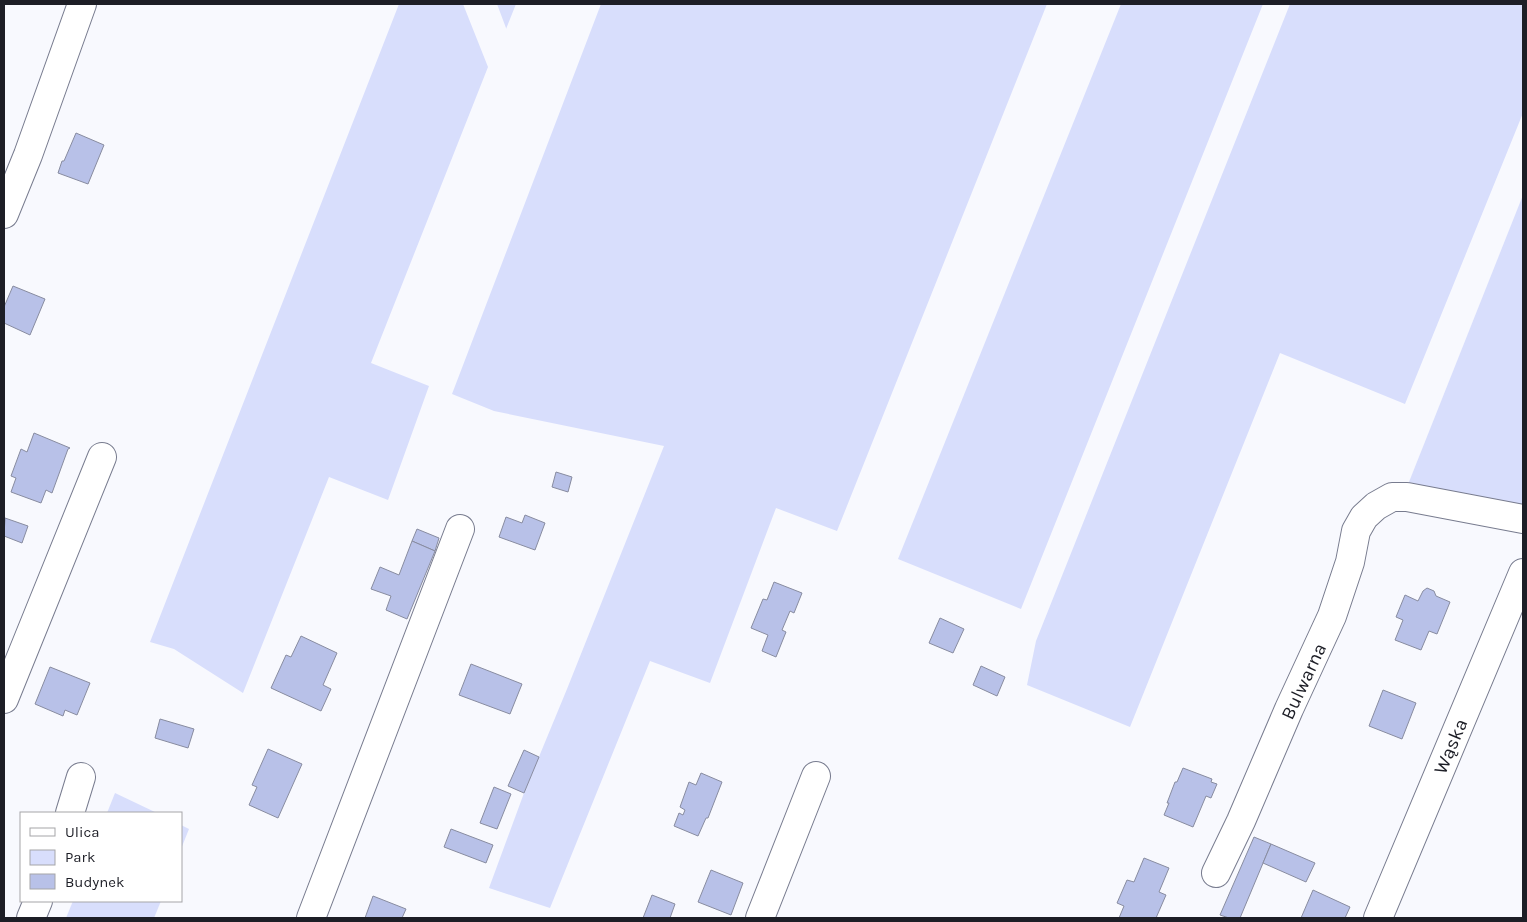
<svg xmlns="http://www.w3.org/2000/svg" width="1527" height="922" font-family="Karla,sans-serif">
<style>
.green{fill:#d8defc}
.building{fill:#b8c1e8;stroke:#888ca0}
.lines{fill:none;stroke-linecap:round;stroke-linejoin:round}
.minor-casing{stroke:#787c8f;stroke-width:30}
.minor{stroke:#fff;stroke-width:28}
.labels{text-anchor:middle;stroke-width:4.5;stroke-linejoin:round;paint-order:stroke}
.street-label{font-size:19px;fill:#1d1e26;stroke:#fff}
</style>
<rect width="100%" height="100%" fill="#f8f9fe"/>
<g class="green">
<path d="M 399,4 L 463,4 L 488,67 L 371,363 L 429,386 L 388,500 L 329,477 L 243,693 L 174,649 L 150,642 Z"/>
<path d="M 497,4 L 516,4 L 506,29 L 506,28 Z"/>
<path d="M 601,4 L 1047,4 L 837,531 L 776,508 L 710,683 L 650,661 L 550,908 L 489,888 L 524,793 L 567,689 L 664,446 L 494,411 L 452,394 Z"/>
<path d="M 1121,4 L 1263,4 L 1021,609 L 898,559 Z"/>
<path d="M 1290,4 L 1523,4 L 1523,113 L 1405,404 L 1280,353 L 1130,727 L 1027,685 L 1036,641 Z"/>
<path d="M 1523,195 L 1523,510 L 1407,487 Z"/>
<path d="M 115,793 L 157,813 L 107,813 Z"/>
<path d="M 181,825 L 189,829 L 181,849 Z"/>
<path d="M 73,901 L 161,901 L 154,918 L 66,918 Z"/>
</g>
<g class="building">
<path d="M 76,133 L 104,145 L 88,184 L 58,173 L 62,161 L 64,161 Z"/>
<path d="M 13,286 L 45,299 L 30,335 L 4,323 L 4,307 Z"/>
<path d="M 34,433 L 70,448 L 68,449 L 52,493 L 46,490 L 41,503 L 11,492 L 16,478 L 11,476 L 21,449 L 27,452 Z"/>
<path d="M 556,472 L 572,477 L 568,492 L 552,487 Z"/>
<path d="M 525,515 L 545,523 L 535,550 L 499,537 L 506,517 L 522,523 Z"/>
<path d="M 5,518 L 28,526 L 22,543 L 4,536 Z"/>
<path d="M 417,529 L 439,538 L 435,551 L 412,541 Z"/>
<path d="M 412,541 L 435,551 L 407,619 L 386,610 L 391,596 L 371,589 L 380,567 L 399,575 Z"/>
<path d="M 774,582 L 802,593 L 794,613 L 790,611 L 782,630 L 786,632 L 776,657 L 762,651 L 768,635 L 751,628 L 763,599 L 767,600 Z"/>
<path d="M 1427,588 L 1434,591 L 1436,596 L 1450,602 L 1437,634 L 1429,631 L 1421,650 L 1395,640 L 1403,620 L 1396,617 L 1405,595 L 1418,601 L 1423,591 Z"/>
<path d="M 940,618 L 964,629 L 953,653 L 929,643 Z"/>
<path d="M 301,636 L 337,653 L 323,685 L 331,689 L 321,711 L 271,688 L 286,655 L 291,657 Z"/>
<path d="M 471,664 L 522,684 L 510,714 L 459,695 Z"/>
<path d="M 981,666 L 1005,677 L 997,696 L 973,685 Z"/>
<path d="M 50,667 L 90,683 L 77,715 L 65,710 L 63,716 L 35,704 Z"/>
<path d="M 1383,690 L 1416,703 L 1402,739 L 1369,726 Z"/>
<path d="M 160,719 L 194,729 L 188,748 L 155,738 Z"/>
<path d="M 268,749 L 302,764 L 278,818 L 249,805 L 257,787 L 252,785 Z"/>
<path d="M 524,750 L 539,757 L 524,793 L 508,786 Z"/>
<path d="M 1183,768 L 1212,779 L 1211,782 L 1217,784 L 1211,798 L 1206,796 L 1193,827 L 1164,815 L 1169,803 L 1167,803 L 1175,782 L 1177,782 Z"/>
<path d="M 701,773 L 722,782 L 708,818 L 706,818 L 698,836 L 674,826 L 679,813 L 683,815 L 685,810 L 680,807 L 689,782 L 696,785 Z"/>
<path d="M 494,787 L 511,794 L 497,829 L 480,823 Z"/>
<path d="M 451,829 L 493,845 L 486,863 L 444,847 Z"/>
<path d="M 1254,837 L 1271,844 L 1240,918 L 1229,918 L 1220,915 Z"/>
<path d="M 1271,844 L 1315,863 L 1306,882 L 1263,863 Z"/>
<path d="M 1144,858 L 1169,868 L 1159,892 L 1166,895 L 1156,918 L 1119,918 L 1124,906 L 1117,903 L 1127,880 L 1134,882 Z"/>
<path d="M 711,870 L 743,883 L 731,915 L 698,902 Z"/>
<path d="M 1313,890 L 1350,907 L 1345,918 L 1301,918 Z"/>
<path d="M 652,895 L 675,904 L 670,918 L 643,918 Z"/>
<path d="M 373,896 L 406,909 L 402,918 L 365,918 Z"/>
</g>
<g class="lines">
<g class="minor-casing">
<g id="minor">
<path d="M 4,214 L 28,155 L 82,4"/>
<path d="M 4,699 L 102,457"/>
<path d="M 70,813 L 81,777"/>
<path d="M 1216,873 L 1241,821 L 1289,709 L 1332,616 L 1350,562 L 1356,531 L 1364,517 L 1376,506 L 1392,497 L 1407,497 L 1523,519"/>
<path d="M 31,918 L 38,901"/>
<path d="M 311,918 L 460,529"/>
<path d="M 760,918 L 816,776"/>
<path d="M 1378,918 L 1523,573"/>
</g>
</g>
<use href="#minor" class="minor"/>
</g>
<g class="labels">
<g class="street-label">
<text transform="translate(1303 681) rotate(-65)" y="7">Bulwarna</text>
<text transform="translate(1450 746) rotate(-67)" y="7">Wąska</text>
</g>
</g>
<rect width="1527" height="922" fill="none" stroke="#1d1e26" stroke-width="10"/>
<rect x="20" y="812" width="162" height="90" fill="#ffffff" stroke="#a5a5a8"/>
<rect x="30" y="828" width="25" height="8" fill="#ffffff" stroke="#a5a5a8"/>
<text x="65" y="837" font-size="15" fill="#1d1e26">Ulica</text>
<rect x="30" y="850" width="25" height="15" fill="#d8defc" stroke="#a5a5a8"/>
<text x="65" y="862" font-size="15" fill="#1d1e26">Park</text>
<rect x="30" y="874" width="25" height="15" fill="#b8c1e8" stroke="#a5a5a8"/>
<text x="65" y="887" font-size="15" fill="#1d1e26">Budynek</text>
</svg>
